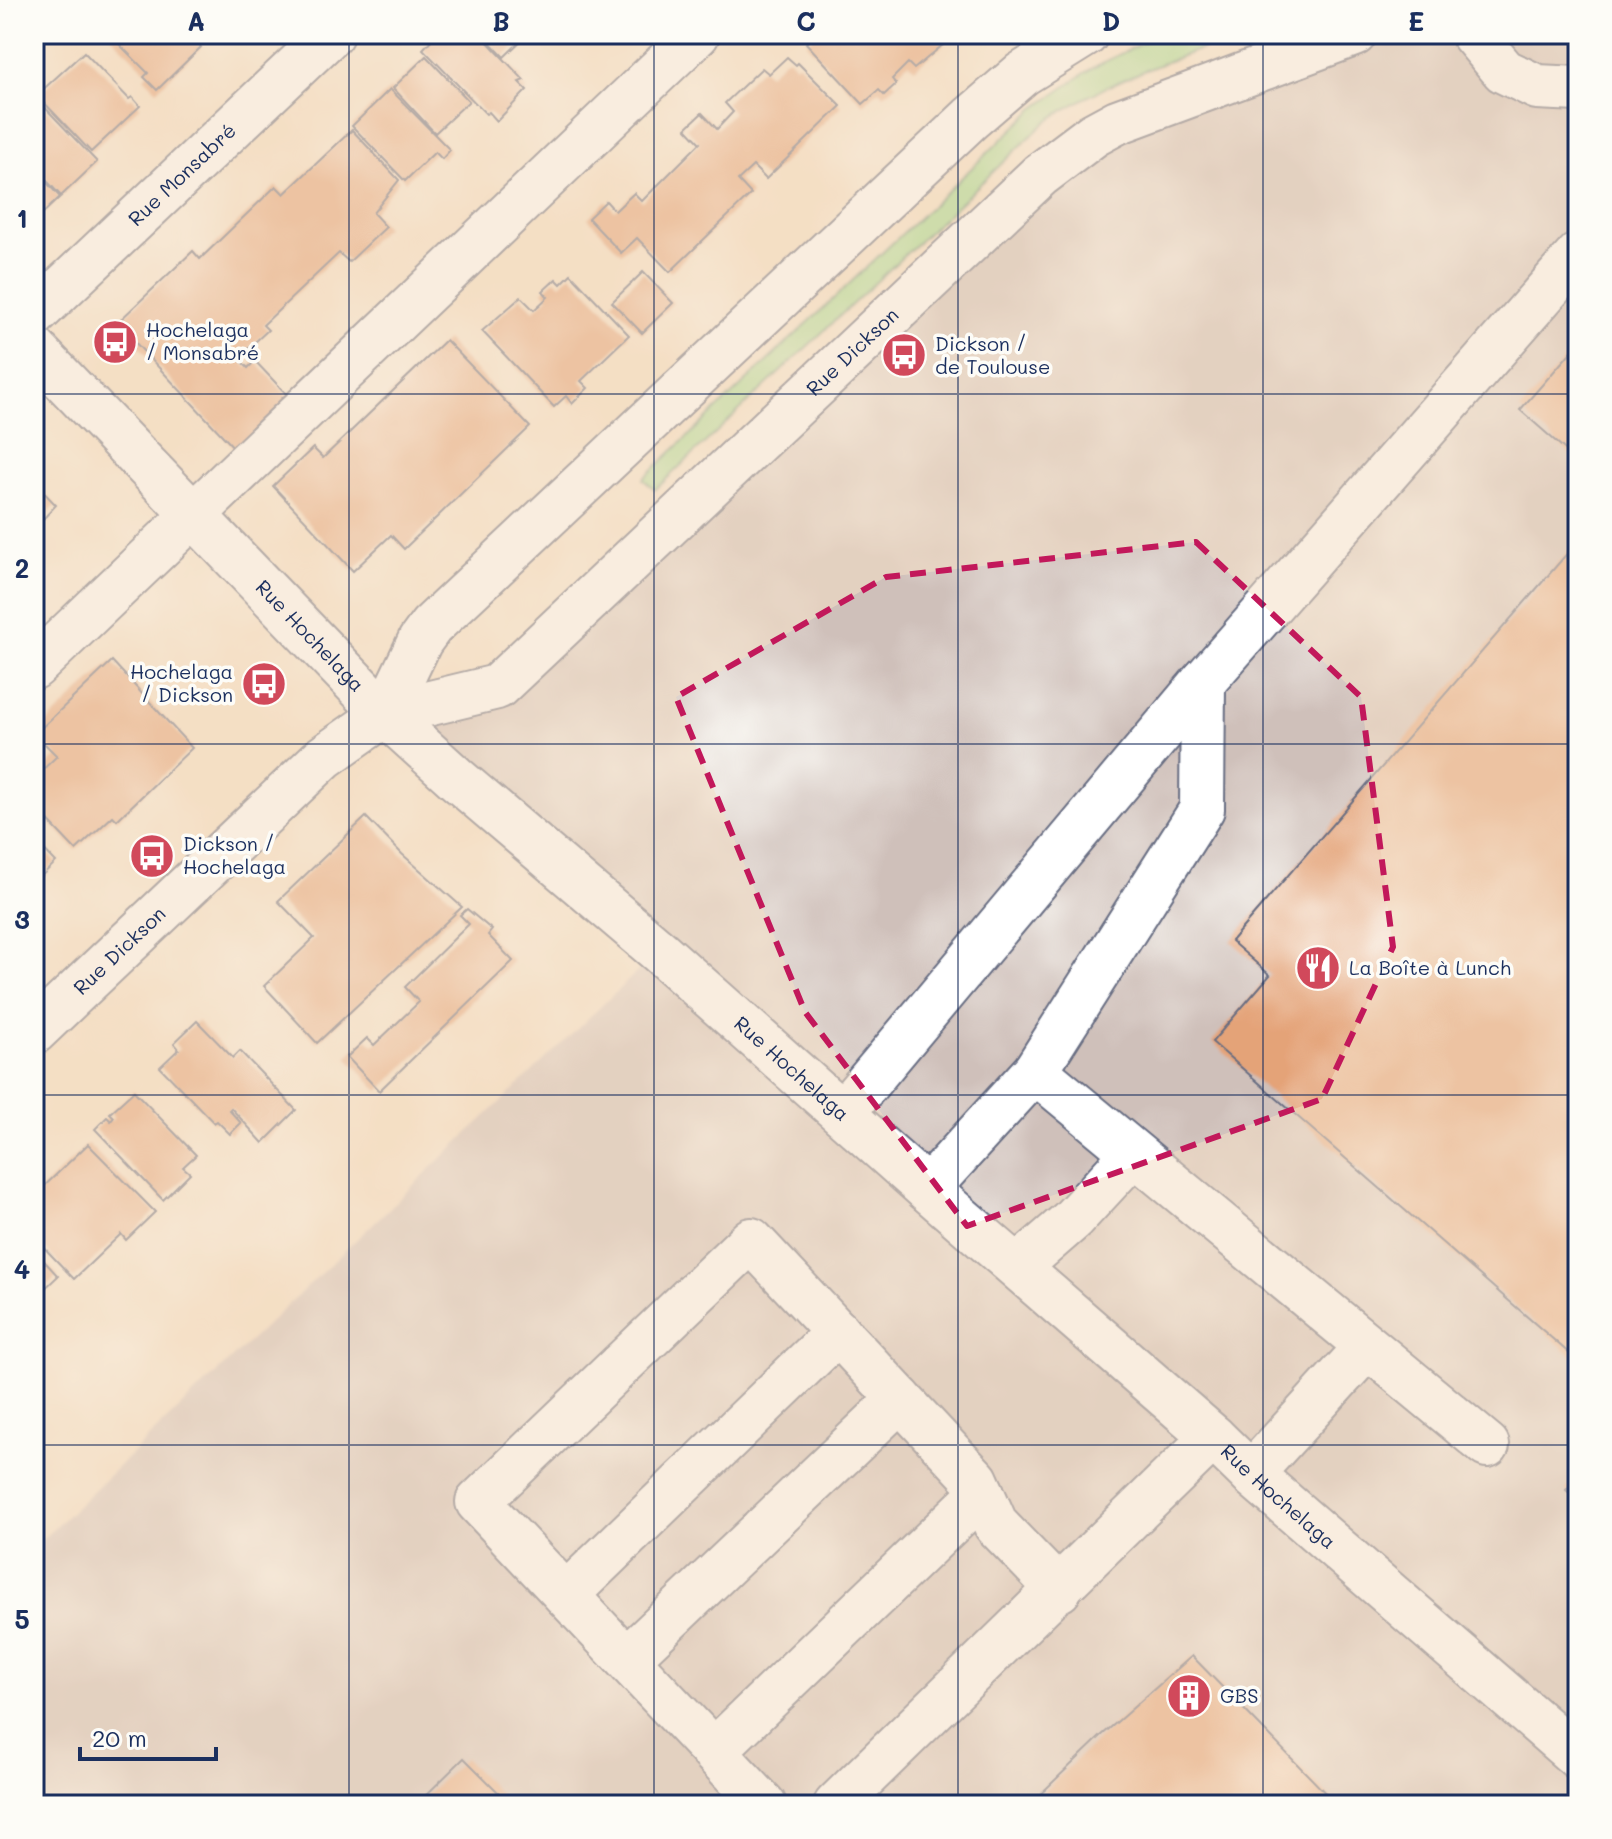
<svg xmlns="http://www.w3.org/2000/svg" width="1612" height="1839" font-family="Mali,sans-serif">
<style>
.industrial{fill:#cfc0ba}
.green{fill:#a0da8c;stroke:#5e8475;stroke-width:2}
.building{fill:#e4a378}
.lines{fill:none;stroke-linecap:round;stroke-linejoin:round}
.minor-casing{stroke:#676d82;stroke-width:48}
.major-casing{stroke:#676d82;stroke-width:48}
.minor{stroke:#fff;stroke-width:44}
.major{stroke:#fff;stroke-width:44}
.marked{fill:none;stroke:#c2185b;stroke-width:6;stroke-dasharray:16 10;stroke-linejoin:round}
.grid{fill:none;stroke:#1b2f5e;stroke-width:2;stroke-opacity:0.55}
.labels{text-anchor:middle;stroke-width:7;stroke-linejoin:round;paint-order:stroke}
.street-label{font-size:20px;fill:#1b2f5e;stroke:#fdfcf7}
.poi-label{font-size:20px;fill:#1b2f5e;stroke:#fdfcf7;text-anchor:start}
.neatline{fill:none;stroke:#1b2f5e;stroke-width:3}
.grid-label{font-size:26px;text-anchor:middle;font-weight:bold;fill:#1b2f5e}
</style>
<rect width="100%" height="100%" fill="#fdfcf7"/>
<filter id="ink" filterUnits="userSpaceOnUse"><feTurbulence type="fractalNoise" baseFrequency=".0125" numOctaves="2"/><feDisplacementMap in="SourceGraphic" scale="16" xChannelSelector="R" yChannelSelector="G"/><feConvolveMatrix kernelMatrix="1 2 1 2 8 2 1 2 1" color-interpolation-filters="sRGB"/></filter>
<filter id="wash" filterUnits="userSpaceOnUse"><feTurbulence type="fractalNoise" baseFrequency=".006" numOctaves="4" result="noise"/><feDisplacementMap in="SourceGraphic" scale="32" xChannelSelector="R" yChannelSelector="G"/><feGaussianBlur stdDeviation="1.8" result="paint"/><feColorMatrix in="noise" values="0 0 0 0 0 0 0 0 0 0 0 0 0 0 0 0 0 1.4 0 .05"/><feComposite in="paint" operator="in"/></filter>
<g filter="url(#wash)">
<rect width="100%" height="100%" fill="#f4dfc4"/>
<path class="industrial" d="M 1354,34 L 1578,34 L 1578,1805 L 34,1805 L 34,1547 L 659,951 L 385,714 L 477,693 L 1040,175 Z"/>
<path class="green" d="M 1160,34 L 1243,34 C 1175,59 1107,80 1047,121 L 655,490 L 643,479 L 1034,109 L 1092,68 Z"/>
<g id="blocks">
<g class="building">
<path d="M 109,34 L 192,34 L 201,47 L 157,90 L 144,77 L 148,73 Z"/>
<path d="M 431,34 L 480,34 L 524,80 L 519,82 L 527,90 L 497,121 L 489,112 L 486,114 L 423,49 L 434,37 Z"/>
<path d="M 482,34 L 528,34 L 504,57 Z"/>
<path d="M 812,34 L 951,34 L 943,42 L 944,44 L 914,69 L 908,63 L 892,79 L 896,84 L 884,95 L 879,90 L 863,104 L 806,43 L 814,36 Z"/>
<path d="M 84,52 L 129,99 L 132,97 L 140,106 L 91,152 L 37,95 Z"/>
<path d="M 426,56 L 469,101 L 435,133 L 393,88 Z"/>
<path d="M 787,57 L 796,65 L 798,63 L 841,106 L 766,179 L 753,166 L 738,180 L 751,194 L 670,272 L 637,238 L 621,253 L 588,218 L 606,201 L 615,211 L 634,193 L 642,201 L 700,143 L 686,128 L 702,113 L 717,129 L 733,112 L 725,103 L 762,68 L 769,74 Z"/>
<path d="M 390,89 L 450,150 L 442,159 L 435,152 L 405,181 L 352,126 Z"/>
<path d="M 34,96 L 97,162 L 61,196 L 34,167 Z"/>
<path d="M 352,130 L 399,180 L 373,213 L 386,227 L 349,262 L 339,253 L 263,325 L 268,330 L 238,358 L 248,368 L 255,361 L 292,400 L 237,451 L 117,323 L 193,251 L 200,259 L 276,186 L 284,194 Z"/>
<path d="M 34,169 L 60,197 L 34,222 Z"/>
<path d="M 643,272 L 673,303 L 642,333 L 612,302 Z"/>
<path d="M 571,274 L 629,335 L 581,381 L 588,388 L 572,404 L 566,396 L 554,407 L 482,331 L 521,297 L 534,310 L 548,297 L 543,291 L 556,279 L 561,284 Z"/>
<path d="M 446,340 L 530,427 L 404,549 L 391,535 L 353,571 L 273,486 L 313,448 L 323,458 Z"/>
<path d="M 1578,344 L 1578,461 L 1520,410 Z"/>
<path d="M 34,482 L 56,505 L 34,529 Z"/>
<path d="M 1578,541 L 1578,1361 L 1212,1042 L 1270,975 L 1231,941 Z"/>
<path d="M 112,661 L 192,748 L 117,820 L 113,816 L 76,850 L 34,806 L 34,778 L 57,756 L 35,734 Z"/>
<path d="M 366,817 L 402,854 L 462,907 L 317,1043 L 264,986 L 314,938 L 278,901 Z"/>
<path d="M 34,839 L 56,862 L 34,883 Z"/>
<path d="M 467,909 L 492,930 L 488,935 L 513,961 L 379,1091 L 347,1057 L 367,1038 L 374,1045 L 419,1002 L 405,987 L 469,924 L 460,915 Z"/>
<path d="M 197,1021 L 233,1058 L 240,1051 L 296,1110 L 263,1143 L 231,1108 L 229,1110 L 241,1123 L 230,1134 L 217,1121 L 214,1123 L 160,1067 L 179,1049 L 174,1043 Z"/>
<path d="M 134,1091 L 196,1155 L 183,1167 L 190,1173 L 163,1200 L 95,1129 L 107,1117 L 111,1121 L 114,1117 L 110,1113 Z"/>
<path d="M 88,1144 L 155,1212 L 126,1240 L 121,1234 L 74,1279 L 34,1237 L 34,1196 Z"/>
<path d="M 34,1250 L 58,1276 L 34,1299 Z"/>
<path d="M 1578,1477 L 1578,1501 L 1566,1490 Z"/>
<path d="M 1192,1656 L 1337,1805 L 1029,1805 L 1101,1736 Z"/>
<path d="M 464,1758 L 511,1805 L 420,1805 L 418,1803 Z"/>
</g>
</g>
</g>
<g filter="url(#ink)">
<use href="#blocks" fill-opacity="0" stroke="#676d82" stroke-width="2"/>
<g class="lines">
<g class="minor-casing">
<g id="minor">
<path d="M 1473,34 L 1504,71 L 1537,87 L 1578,89"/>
<path id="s1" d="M 34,315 L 331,34"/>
<path d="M 34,667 L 697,34"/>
<path d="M 1035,1071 L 1487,1445"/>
<path d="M 842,1113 L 1203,682 L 1578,255"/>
<path d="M 927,1189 L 1035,1071 L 1202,809 L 1203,682"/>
<path d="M 1018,1267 L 1072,1220 L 1133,1154"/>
<path d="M 1251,1474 L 1367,1347"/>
<path d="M 566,1595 L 838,1332"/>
<path d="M 627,1659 L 900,1399"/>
<path d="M 714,1751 L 982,1493"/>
<path d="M 764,1805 L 478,1502 L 751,1240 L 976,1480 L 996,1525 L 1059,1590"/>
<path d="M 836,1805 L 1213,1437"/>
</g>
</g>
<g class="major-casing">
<g id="major">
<path id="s2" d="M 34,349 L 385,714 L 458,780 L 659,951 L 927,1189 L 1213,1437 L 1251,1474 L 1578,1757"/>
<path d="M 385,714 L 420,641 L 431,626 L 971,118 L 1022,74 L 1086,34"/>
<path id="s3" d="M 34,1032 L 324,757 L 385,714 L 497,687 L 1040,175 L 1093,135 L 1117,122 L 1354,34"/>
</g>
</g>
<use href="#minor" class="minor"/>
<use href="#major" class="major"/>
</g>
</g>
<path d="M0 0H1612V1839H0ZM 1196,542 L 1361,697 L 1393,947 L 1322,1099 L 967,1226 L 805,1012 L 676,697 L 886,577 Z" fill="#f4dfc4" fill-opacity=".55" fill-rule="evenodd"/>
<path class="marked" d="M 1196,542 L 1361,697 L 1393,947 L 1322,1099 L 967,1226 L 805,1012 L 676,697 L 886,577 Z"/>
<path class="grid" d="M 349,34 L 349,1805M 654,34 L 654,1805M 958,34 L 958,1805M 1263,34 L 1263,1805M 34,394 L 1578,394M 34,744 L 1578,744M 34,1095 L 1578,1095M 34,1445 L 1578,1445"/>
<defs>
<g id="bus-disc" transform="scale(2.3)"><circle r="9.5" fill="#d1495b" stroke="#fdfcf7"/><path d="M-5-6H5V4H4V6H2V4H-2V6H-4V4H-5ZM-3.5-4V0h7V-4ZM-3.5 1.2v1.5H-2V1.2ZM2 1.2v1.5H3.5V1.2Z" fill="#fff"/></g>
<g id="restaurant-disc" transform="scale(2.3)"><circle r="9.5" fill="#d1495b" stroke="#fdfcf7"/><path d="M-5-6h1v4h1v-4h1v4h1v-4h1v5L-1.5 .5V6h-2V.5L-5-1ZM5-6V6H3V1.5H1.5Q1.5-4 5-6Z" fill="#fff"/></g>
<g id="building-disc" transform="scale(2.3)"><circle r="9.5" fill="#d1495b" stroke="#fdfcf7"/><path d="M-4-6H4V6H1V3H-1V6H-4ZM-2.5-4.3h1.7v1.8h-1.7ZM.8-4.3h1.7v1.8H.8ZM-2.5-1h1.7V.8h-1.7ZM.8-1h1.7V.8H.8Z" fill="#fff"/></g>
</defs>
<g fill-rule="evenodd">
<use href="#bus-disc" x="115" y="342"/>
<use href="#bus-disc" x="904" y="355"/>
<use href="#bus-disc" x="264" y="684"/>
<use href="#bus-disc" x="152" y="856"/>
<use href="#restaurant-disc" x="1318" y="968"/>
<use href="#building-disc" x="1189" y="1696"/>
</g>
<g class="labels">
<g class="street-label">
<text dy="7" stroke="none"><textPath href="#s1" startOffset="204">Rue Monsabré</textPath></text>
<text dy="7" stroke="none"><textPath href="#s3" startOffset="1078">Rue Dickson</textPath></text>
<text dy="7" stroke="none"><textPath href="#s2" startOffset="398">Rue Hochelaga</textPath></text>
<text dy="7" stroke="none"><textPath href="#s3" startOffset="118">Rue Dickson</textPath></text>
<text dy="7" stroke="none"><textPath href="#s2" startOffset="1046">Rue Hochelaga</textPath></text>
<text dy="7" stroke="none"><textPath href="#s2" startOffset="1694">Rue Hochelaga</textPath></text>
</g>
<g class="poi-label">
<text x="146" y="337">Hochelaga<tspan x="146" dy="23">/ Monsabré</tspan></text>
<text x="935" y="351">Dickson /<tspan x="935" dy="23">de Toulouse</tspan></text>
<text x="233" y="679" text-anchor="end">Hochelaga<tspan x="233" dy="23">/ Dickson</tspan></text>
<text x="183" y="851">Dickson /<tspan x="183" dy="23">Hochelaga</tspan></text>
<text x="1349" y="975">La Boîte à Lunch</text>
<text x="1220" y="1703">GBS</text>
</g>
</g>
<rect width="1612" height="1839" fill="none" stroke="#fdfcf7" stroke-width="88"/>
<path d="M80 1747v12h136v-12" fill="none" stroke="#1b2f5e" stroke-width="4"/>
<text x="92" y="1747" font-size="24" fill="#1b2f5e" stroke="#fdfcf7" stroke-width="6" paint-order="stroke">20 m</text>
<rect x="44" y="44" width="1524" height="1751" class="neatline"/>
<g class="grid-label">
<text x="196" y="31">A</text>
<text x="501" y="31">B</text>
<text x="806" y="31">C</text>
<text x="1111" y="31">D</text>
<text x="1416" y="31">E</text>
<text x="22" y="228">1</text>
<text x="22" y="578">2</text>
<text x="22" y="929">3</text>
<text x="22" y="1279">4</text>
<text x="22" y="1629">5</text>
</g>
</svg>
